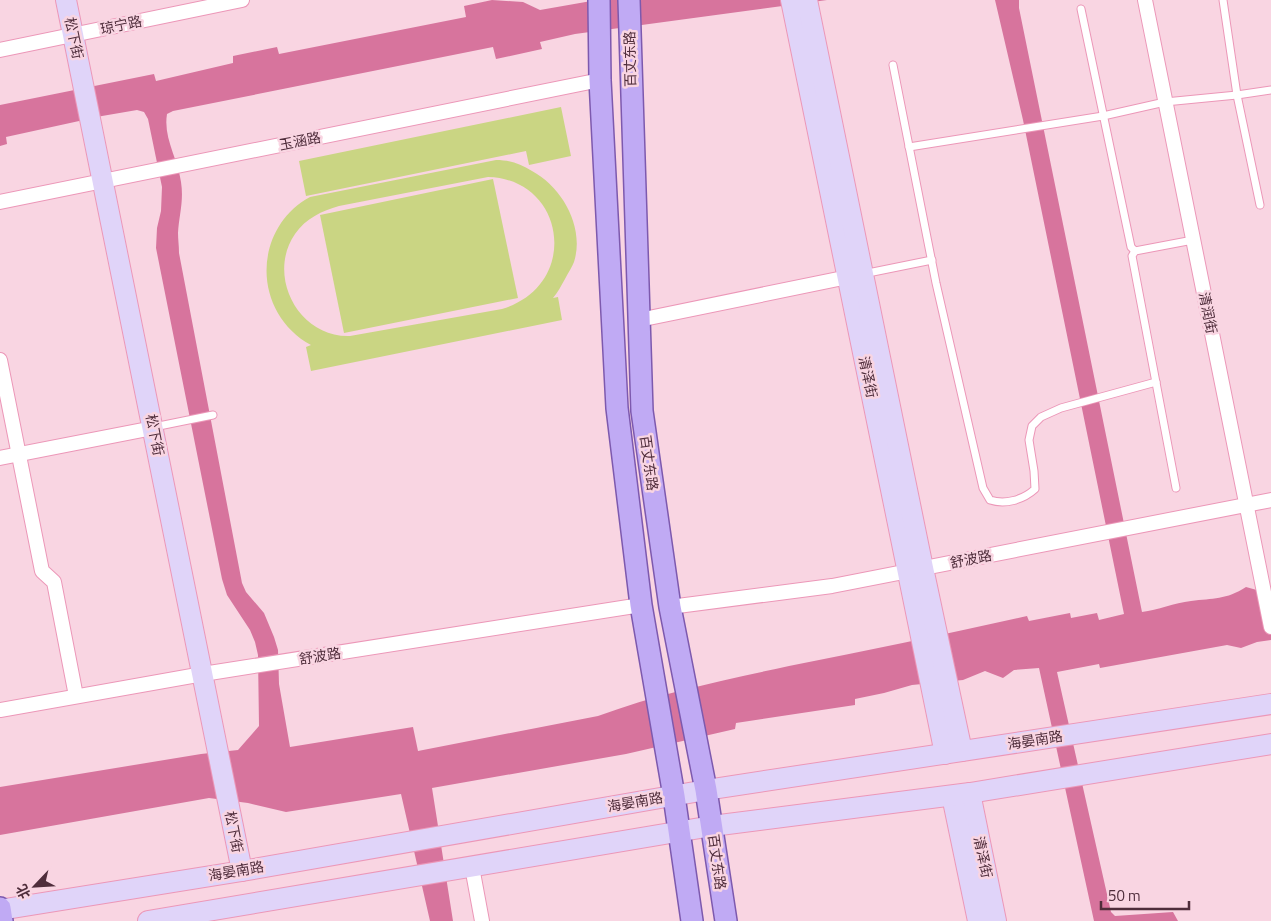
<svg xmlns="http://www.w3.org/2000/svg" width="1271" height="921" font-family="'Titillium Web','Noto Sans SC',sans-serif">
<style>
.green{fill:#cad583;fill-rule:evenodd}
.water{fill:#d7749d}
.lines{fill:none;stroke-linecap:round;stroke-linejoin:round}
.lane-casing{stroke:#ec97b8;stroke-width:9}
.street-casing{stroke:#ec97b8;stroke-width:16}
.secondary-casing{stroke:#ec97b8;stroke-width:22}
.primary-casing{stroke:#7d59ae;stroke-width:24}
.lane{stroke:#fff;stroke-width:7}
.street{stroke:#fff;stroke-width:14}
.secondary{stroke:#e0d4f9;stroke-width:20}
.primary{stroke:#c0aaf4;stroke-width:21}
.labels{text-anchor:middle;stroke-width:5;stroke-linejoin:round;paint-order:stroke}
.street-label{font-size:14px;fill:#4f2d3b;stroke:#f9d5e2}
</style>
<rect width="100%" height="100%" fill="#f9d5e2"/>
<g class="green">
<path d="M 561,107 L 571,156 L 529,165 L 526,151 L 306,196 L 299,161 Z"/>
<path d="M 496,160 C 510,160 520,164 532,171 C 562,187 585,227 574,262 C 572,267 568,273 565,279 C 561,286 558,292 553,298 L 558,297 L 562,320 L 311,371 L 306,347 L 311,345 C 267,321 253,265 281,223 C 288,213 298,203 310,197 ZM 488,177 C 566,179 581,285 502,309 L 350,336 C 299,338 266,276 295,234 C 306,218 322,211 339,206 Z"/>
<path d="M 493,179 L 518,298 L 344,333 L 320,215 Z"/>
</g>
<path class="water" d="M 492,0 L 523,2 L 540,10 L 597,0 L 827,0 L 575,34 L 540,42 L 542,49 L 496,59 L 493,47 L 173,111 L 167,114 C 163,138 178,159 181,182 C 184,201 179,215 178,233 C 178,239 179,246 179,253 L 242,583 L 246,592 L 264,613 L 274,637 L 278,650 L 279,684 L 290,747 L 413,727 L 418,751 L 598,716 C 660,693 725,680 789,666 C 869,650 948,634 1027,616 L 1029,621 L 1070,613 L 1071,618 L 1097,613 L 1099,620 L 1124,614 L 1023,120 L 995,0 L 1019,0 L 1019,8 L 1142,612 C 1158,610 1174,603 1191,601 C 1213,598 1226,600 1246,587 L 1271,594 L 1271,640 L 1257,642 L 1241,648 L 1227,645 L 1100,668 L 1099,664 L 1057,672 L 1111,912 L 1115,916 L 1173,912 L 1178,921 L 1094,921 L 1039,668 L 1014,670 L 1003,678 L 985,671 L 963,680 L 912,685 L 884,693 L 855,699 L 855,705 L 736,723 L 735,729 L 626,754 L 432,788 L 453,921 L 430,921 L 401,794 L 286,812 L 248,803 L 209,798 L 0,835 L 0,787 L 201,754 L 238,750 L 259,726 L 258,655 L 255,642 L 250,630 L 227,595 L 222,579 L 156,248 L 157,228 L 161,211 L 162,187 L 148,119 L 144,112 L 137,110 L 102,116 L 6,137 L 7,144 L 0,146 L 0,105 L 154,74 L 156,81 L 233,63 L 233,56 L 277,47 L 279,54 L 466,17 L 464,6 Z"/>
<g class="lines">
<g class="lane-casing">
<g id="lane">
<path d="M 1223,0 L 1237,95 L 1260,205"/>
<path d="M 1081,9 L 1131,247 L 1135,251"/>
<path d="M 893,65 L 936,283 L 983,488 L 990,500 C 1005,505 1023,500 1035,489 L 1034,471 L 1029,440 L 1032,426 L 1041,417 L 1061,408 L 1156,382"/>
<path d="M 909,147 L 1103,116 L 1165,102 L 1237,95 L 1271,90"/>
<path d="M 863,274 L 932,260"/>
<path d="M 154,427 L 213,415"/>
<path d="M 1176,488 L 1132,256 L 1135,251 L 1193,240"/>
</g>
</g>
<g class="street-casing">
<g id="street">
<path d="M 1145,0 L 1271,627"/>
<path d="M 0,50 L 242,0"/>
<path d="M 0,202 L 600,80"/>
<path d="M 639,320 L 848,277"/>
<path d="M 0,360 L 42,571 L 54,582 L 76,696"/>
<path d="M 0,458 L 153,428"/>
<path d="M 670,607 L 832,586 L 1271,500"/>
<path d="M 0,710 L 203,674 L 641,605"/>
<path d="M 472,867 L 482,921"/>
</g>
</g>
<g class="secondary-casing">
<g id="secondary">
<path d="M 66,0 L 242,871"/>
<path d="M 791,0 L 945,754"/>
<path d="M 807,0 L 923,568 L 962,751"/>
<path d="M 970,793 L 996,921"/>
<path d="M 952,796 L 978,921"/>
<path d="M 0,910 L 242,871 L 706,790 L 1271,704"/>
<path d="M 148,921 L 712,826 L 970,793 L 1271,744"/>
</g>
</g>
<g class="primary-casing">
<g id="primary">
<path d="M 599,0 L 600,80 L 617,408 L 641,605 L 674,796 L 692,921"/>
<path d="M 629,0 L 642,411 L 670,607 L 706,790 L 726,921"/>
<path d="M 0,908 L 2,921"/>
</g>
</g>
<use href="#lane" class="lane"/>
<use href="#street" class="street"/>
<use href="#secondary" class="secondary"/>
<use href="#primary" class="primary"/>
</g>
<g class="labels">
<g class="street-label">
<text transform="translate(121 25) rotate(-12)" y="5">琼宁路</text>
<text transform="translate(74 38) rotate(78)" y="5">松下街</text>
<text transform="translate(630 59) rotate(-91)" y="5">百丈东路</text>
<text transform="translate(300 141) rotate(-11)" y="5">玉涵路</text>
<text transform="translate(1208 313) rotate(79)" y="5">清润街</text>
<text transform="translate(868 377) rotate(78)" y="5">清泽街</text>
<text transform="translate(155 435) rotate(79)" y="5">松下街</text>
<text transform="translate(649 463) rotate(82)" y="5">百丈东路</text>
<text transform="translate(971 559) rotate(-11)" y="5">舒波路</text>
<text transform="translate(320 656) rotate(-9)" y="5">舒波路</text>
<text transform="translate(1035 740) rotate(-9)" y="5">海晏南路</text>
<text transform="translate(635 802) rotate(-10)" y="5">海晏南路</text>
<text transform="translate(234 832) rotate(79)" y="5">松下街</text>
<text transform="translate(983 857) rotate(78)" y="5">清泽街</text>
<text transform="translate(717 862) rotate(82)" y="5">百丈东路</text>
<text transform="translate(236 871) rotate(-10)" y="5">海晏南路</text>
</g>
</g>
<g transform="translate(35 886) rotate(245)" stroke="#f9d5e2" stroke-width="4" paint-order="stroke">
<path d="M0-4L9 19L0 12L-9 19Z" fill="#4f2d3b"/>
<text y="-8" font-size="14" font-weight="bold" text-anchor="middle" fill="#4f2d3b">北</text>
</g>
<path d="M1101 901v8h88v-8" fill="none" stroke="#4f2d3b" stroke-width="2.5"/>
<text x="1108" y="901" font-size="15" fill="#4f2d3b" stroke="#f9d5e2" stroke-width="4" paint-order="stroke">50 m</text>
</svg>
